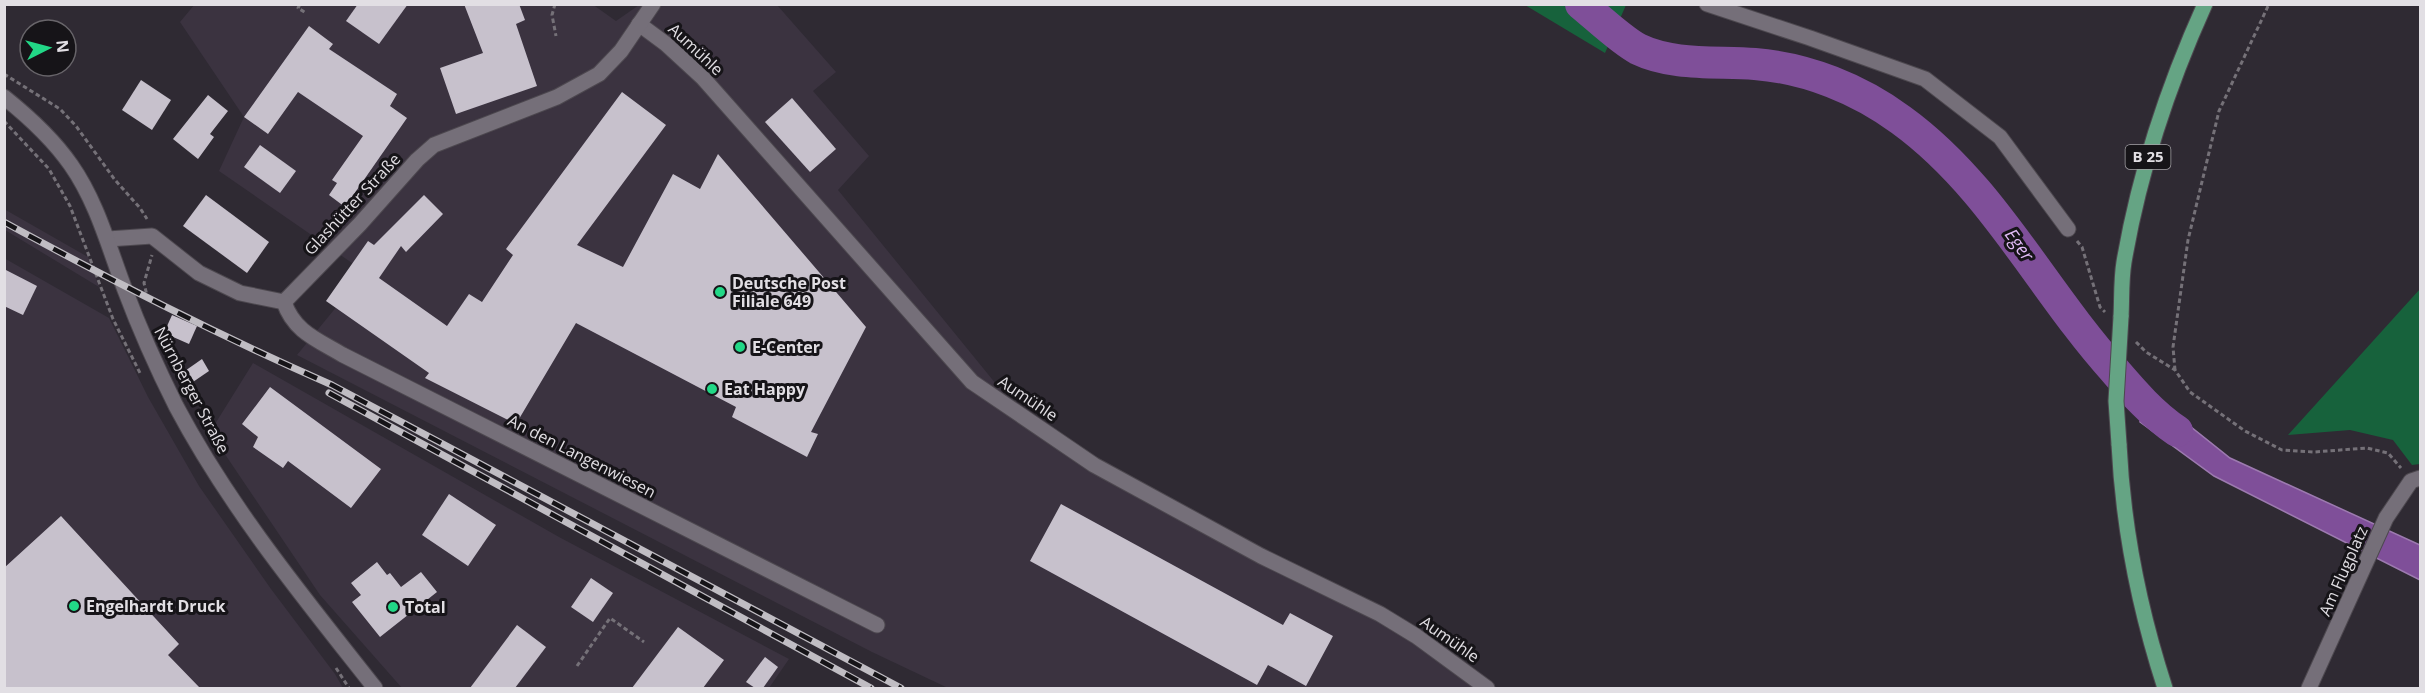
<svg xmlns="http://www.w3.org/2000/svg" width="2425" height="693" font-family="'Open Sans',sans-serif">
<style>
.built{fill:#3b3340}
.green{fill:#17623c}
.water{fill:#7f4f99;stroke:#9d7ab0;stroke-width:1.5}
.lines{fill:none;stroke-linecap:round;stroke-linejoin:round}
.river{stroke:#7f4f99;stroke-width:32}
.building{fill:#c7c1cc}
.minor-casing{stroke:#4d484f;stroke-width:17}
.secondary-casing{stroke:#4d484f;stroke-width:17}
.primary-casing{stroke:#4d484f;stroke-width:17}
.path{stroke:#757178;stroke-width:3;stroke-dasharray:4.5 3;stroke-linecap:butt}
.minor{stroke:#756f79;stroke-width:15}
.secondary{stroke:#756f79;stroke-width:15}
.primary{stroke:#65a484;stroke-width:15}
.rail-casing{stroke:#c0bdc3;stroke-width:7}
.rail{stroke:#161418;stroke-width:4.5;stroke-dasharray:14;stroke-linecap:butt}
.primary-bridge-casing{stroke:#4d484f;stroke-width:17;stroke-linecap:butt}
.primary-bridge{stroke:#65a484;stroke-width:15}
.poi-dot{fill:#22d887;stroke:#161418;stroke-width:2}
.labels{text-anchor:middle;stroke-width:6;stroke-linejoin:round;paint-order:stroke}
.shield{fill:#161418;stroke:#a5a2a7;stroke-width:1.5}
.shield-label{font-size:15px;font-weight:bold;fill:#e2dfe4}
.street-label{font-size:16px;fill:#e2dfe4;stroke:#161418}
.poi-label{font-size:16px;font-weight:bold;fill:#e2dfe4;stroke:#161418;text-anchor:start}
.water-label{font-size:18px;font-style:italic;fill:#e1bbf7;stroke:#161418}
</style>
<rect width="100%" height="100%" fill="#2f2a33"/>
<g class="built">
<path d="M 195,4 L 592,4 L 616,21 L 639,5 L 777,5 L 836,72 L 813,91 L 869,156 L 838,190 L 1036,433 L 1428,647 L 1473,688 L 948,688 L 872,652 L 297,355 L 365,272 L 219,171 L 244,117 L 180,22 Z"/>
<path d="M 4,209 L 88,257 L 99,287 L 5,230 Z"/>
<path d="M 4,258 L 109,318 L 148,397 L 199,486 L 271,589 L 335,674 L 343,688 L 5,688 Z"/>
<path d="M 253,363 L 559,537 L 789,659 L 769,688 L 402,688 L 320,595 L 210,432 Z"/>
</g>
<g class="green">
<path d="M 1525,5 L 1626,4 L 1626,5 L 1605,53 Z"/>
<path d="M 2420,289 L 2420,464 L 2412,465 L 2393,440 L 2350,430 L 2288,435 Z"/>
</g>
<path class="water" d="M 2146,391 L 2230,458 L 2420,545 L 2420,580 L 2214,476 L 2140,422 Z"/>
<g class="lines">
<path class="river" d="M 1581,4 C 1597,17 1621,40 1638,49 C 1673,66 1717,61 1755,64 C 1807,68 1859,89 1901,120 C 1992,186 2041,289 2115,371 C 2133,392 2153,415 2177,431"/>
</g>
<g class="building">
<path d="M 358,4 L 408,4 L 379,44 L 346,21 Z"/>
<path d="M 464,4 L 519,4 L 525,20 L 516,24 L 537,86 L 456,114 L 440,68 L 483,53 Z"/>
<path d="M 309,26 L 333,44 L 329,49 L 397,94 L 390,106 L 407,118 L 345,207 L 329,195 L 337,183 L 332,180 L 363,136 L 298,92 L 268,134 L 244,117 Z"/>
<path d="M 141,80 L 171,100 L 152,130 L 122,110 Z"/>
<path d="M 622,92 L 666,125 L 577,245 L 623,267 L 673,174 L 700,189 L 718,154 L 866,327 L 811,432 L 818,434 L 807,457 L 732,417 L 736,407 L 576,323 L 516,424 L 425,378 L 429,373 L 326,301 L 368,241 L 374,245 L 424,195 L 443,214 L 406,252 L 401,246 L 379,278 L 447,326 L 469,294 L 482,302 L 513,255 L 506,249 Z"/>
<path d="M 208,95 L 228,111 L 210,134 L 214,137 L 198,159 L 173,139 Z"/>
<path d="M 792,98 L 836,149 L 810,172 L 765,122 Z"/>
<path d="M 260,145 L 296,171 L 280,193 L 244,167 Z"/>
<path d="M 206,195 L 269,242 L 247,273 L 183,226 Z"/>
<path d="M 4,269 L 37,286 L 23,315 L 4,306 Z"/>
<path d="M 172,315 L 197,326 L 189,344 L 164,333 Z"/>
<path d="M 202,359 L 209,371 L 190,384 L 182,373 Z"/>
<path d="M 270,387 L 381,469 L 351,508 L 288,461 L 283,468 L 253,447 L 258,437 L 242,424 Z"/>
<path d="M 449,494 L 496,525 L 468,566 L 422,535 Z"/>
<path d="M 1061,504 L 1283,625 L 1290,613 L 1333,636 L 1306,686 L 1268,665 L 1257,685 L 1030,561 Z"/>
<path d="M 61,516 L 179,644 L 168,655 L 200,688 L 4,688 L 4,568 Z"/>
<path d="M 377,562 L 387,575 L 390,573 L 401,587 L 421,572 L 437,592 L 380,637 L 352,602 L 361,595 L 351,583 Z"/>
<path d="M 591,578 L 613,593 L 593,622 L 571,607 Z"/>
<path d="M 517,625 L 546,647 L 515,688 L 470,688 Z"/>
<path d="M 678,627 L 724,660 L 703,688 L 632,688 Z"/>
<path d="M 765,657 L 778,667 L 763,688 L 755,688 L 746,682 Z"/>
</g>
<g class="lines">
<g class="minor-casing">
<g id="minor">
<path d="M 1707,4 L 1810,38 L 1925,79 L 2000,137 L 2068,229"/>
<path d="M 639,24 L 666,44 L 703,78 L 972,382 L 1094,465 L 1261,556 L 1380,614 L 1416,636 L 1487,688"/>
<path d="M 108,239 L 152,236 L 199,273 L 240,293 L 284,302 L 360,224 L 417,160 L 434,145 L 557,97 L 599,74 L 621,51 L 653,4"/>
<path d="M 284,302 C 294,332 318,340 343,355 L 877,625"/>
<path d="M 2309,688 L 2386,518 L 2411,481 L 2420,478"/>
</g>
</g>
<g class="secondary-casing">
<path id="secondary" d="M 4,97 C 29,117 53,139 71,165 C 97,202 109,248 125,290 C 140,330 157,368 176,406 C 230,508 304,598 375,688"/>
</g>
<g class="primary-casing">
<g id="primary">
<path d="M 2121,317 C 2122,299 2121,280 2124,262 C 2139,174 2168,86 2205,4"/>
<path d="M 2119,444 C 2123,528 2139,608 2165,688"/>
</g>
</g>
<g class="path">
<path d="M 300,4 L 298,8 L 306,13"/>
<path d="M 555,4 L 552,15 L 556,36"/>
<path d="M 4,74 L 60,109 L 76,126 L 115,180 L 140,208 L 147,219"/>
<path d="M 4,121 L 49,169 L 70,206 L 113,319 L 140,373"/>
<path d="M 331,228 L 341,215"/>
<path d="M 2077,241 L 2082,247 L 2100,307 L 2105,312"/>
<path d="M 148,300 L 144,283 L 152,255"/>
<path d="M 2136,342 L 2146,352 L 2175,370 L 2190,392 L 2245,431 L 2282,450 L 2314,452 L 2367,448 L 2388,453 L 2401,468"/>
<path d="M 2175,370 L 2173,347 L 2188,240 L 2219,111 L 2269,4"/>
<path d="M 577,666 L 610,618 L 644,642"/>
<path d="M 336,668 L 349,688"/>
</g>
<use href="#minor" class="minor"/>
<use href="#secondary" class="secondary"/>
<use href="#primary" class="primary"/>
<g class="rail-casing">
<g id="rail">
<path d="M 4,222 C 112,281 220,336 332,385 L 901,688"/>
<path d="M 329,393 L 871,688"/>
</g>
</g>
<use href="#rail" class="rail"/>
<g class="primary-bridge-casing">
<path id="primary-bridge" d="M 2119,444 L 2116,401 L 2121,317"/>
</g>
<use href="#primary-bridge" class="primary-bridge"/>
</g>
<g class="poi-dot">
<circle cx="720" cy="292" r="6"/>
<circle cx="740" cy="347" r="6"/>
<circle cx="712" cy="389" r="6"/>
<circle cx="74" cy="606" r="6"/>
<circle cx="393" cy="607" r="6"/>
</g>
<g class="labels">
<rect class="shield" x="2125.5" y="145" width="45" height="24" rx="4.5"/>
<g class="shield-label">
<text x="2148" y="162">B 25</text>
</g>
<g class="street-label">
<text transform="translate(696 49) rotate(43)" y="6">Aumühle</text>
<text transform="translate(352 204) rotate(-47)" y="6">Glashütter Straße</text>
<text transform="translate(192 390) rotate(62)" y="6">Nürnberger Straße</text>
<text transform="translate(1028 398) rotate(34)" y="6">Aumühle</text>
<text transform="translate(582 456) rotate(27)" y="6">An den Langenwiesen</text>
<text transform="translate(2343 571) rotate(-66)" y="6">Am Flugplatz</text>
<text transform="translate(1450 639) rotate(35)" y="6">Aumühle</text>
</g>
<g class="poi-label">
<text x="732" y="289">Deutsche Post<tspan x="732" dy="18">Filiale 649</tspan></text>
<text x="752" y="353">E-Center</text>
<text x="724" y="395">Eat Happy</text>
<text x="86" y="612">Engelhardt Druck</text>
<text x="405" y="613">Total</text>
</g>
<g class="water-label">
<text transform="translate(2019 245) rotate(54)" y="6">Eger</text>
</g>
</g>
<rect width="2425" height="693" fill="none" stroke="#e2dfe4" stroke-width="12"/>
<g transform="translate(48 48) rotate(84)"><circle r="28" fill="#161418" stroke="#68656a" stroke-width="1.5"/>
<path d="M0-4.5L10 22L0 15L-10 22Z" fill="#22d887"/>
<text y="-9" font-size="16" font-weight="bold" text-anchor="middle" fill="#e2dfe4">N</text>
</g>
</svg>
